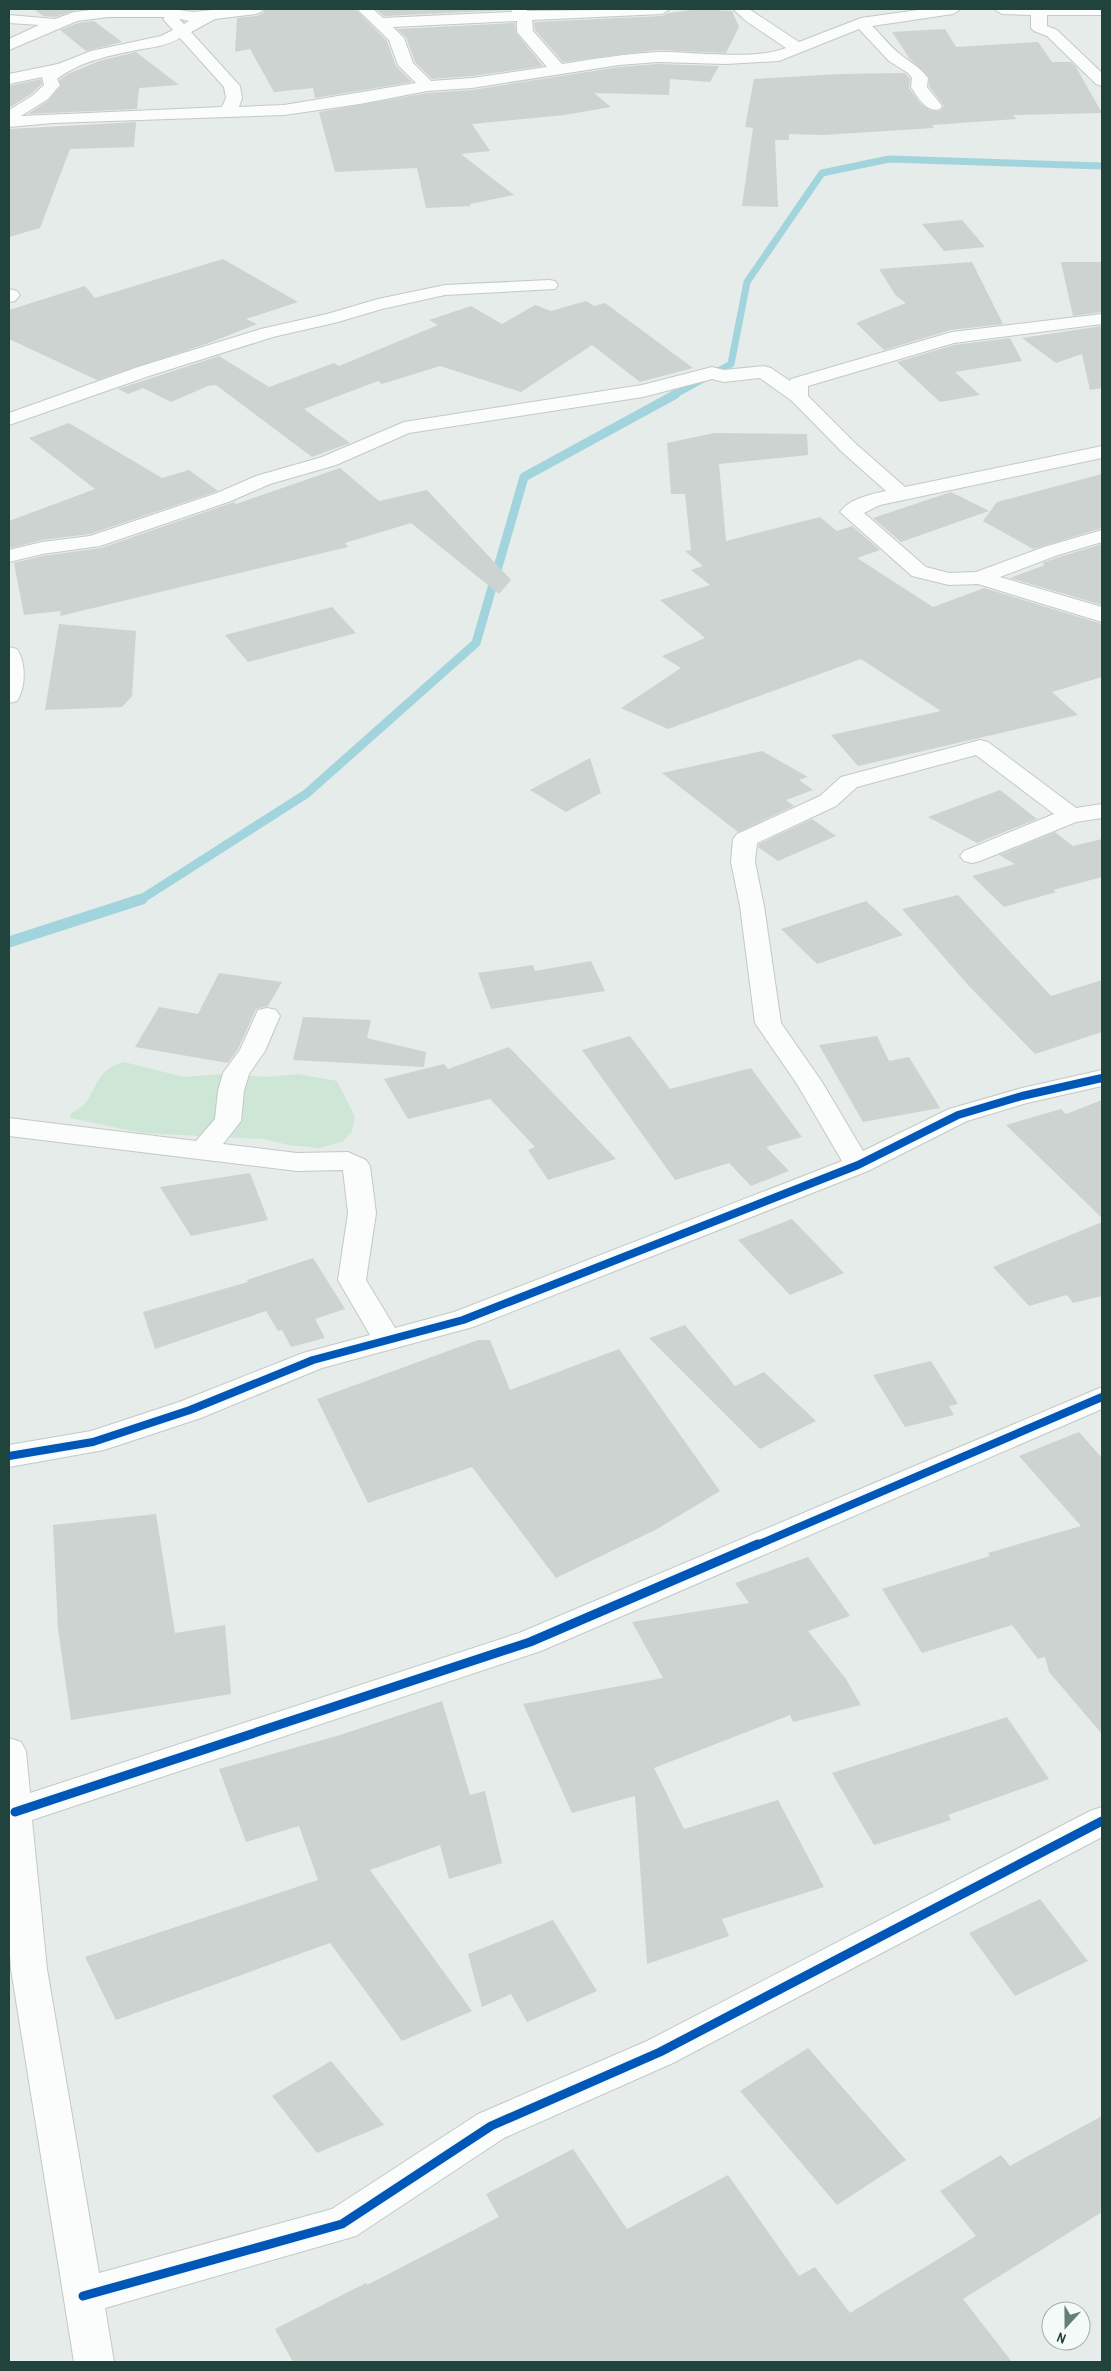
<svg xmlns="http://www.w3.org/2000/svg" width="1111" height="2371" font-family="'Archivo Narrow',sans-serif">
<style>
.green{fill:#cde6d6}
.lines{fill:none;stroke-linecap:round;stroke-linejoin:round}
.stream-far2{stroke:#a2d4de;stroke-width:7}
.stream-far1{stroke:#a2d4de;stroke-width:9}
.stream{stroke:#a2d4de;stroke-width:11}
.building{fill:#ccd3d1}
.minor-casing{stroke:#c3c9c7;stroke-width:2}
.minor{fill:#fbfcfc;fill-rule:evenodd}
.cycleway-far1-casing{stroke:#f4faf8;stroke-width:11}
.cycleway-casing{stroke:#f4faf8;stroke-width:12}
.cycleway-far1{stroke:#0057b8;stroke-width:8}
.cycleway{stroke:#0057b8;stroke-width:9}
</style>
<rect width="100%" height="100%" fill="#e6ece9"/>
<path class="green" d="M 124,1062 L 184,1077 L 222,1074 L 269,1077 L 298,1074 L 337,1081 L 355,1117 L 352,1131 L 342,1142 L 319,1148 L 289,1145 L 263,1139 L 142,1133 L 70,1118 L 71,1113 C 76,1110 84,1107 87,1101 C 98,1083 100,1068 124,1062 Z"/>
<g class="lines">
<path class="stream-far2" d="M 674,395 L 731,364 L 747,282 L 822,173 L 889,159 L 1102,166"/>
<path class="stream-far1" d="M 140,900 L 306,794 L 476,643 L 524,477 L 676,394"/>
<path class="stream" d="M 9,942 L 142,899"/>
</g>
<g class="building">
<path d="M 34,9 L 79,9 L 55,17 L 43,16 Z"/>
<path d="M 265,9 L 355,9 L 387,41 L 396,66 L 412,82 L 315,98 L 313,88 L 274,92 L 250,49 L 235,52 L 237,18 L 257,16 L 263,13 Z"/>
<path d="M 376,9 L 509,9 L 509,10 L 384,16 Z"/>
<path d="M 700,9 L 732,11 L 739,27 L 726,53 L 657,50 L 563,62 L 535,30 L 534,22 L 662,16 L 668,13 Z"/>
<path d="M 94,21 L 122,42 L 86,51 L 60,30 L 78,23 Z"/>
<path d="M 515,23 L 516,33 L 543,66 L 472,76 L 432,79 L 415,62 L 406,37 L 397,29 Z"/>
<path d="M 945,29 L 956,47 L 1038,42 L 1052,62 L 1071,62 L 1076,67 L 1102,113 L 1013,115 L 1017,119 L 932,125 L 934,128 L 823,135 L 789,134 L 789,140 L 775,140 L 778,207 L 742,206 L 753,128 L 745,127 L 754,79 L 840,74 L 905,73 L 910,79 L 909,88 L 921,104 L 930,110 L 940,111 L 944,106 L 929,86 L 929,77 L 909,58 L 892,32 Z"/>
<path d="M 136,52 L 179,85 L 139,88 L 137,109 L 28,114 L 49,100 L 61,86 L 59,80 L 68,74 L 99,61 Z"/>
<path d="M 658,64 L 719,66 L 710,82 L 670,79 L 669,95 L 594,93 L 611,107 L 564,115 L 472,124 L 490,151 L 461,154 L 514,195 L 470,204 L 470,206 L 426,208 L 417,168 L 335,172 L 319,112 L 427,93 L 472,90 L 619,67 Z"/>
<path d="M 41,79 L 42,84 L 31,94 L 9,108 L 9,86 Z"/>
<path d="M 136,122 L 134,147 L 70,149 L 40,228 L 9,237 L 9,129 Z"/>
<path d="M 962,220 L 985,247 L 944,251 L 922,224 Z"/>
<path d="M 223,259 L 298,302 L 246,319 L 257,324 L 209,343 L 97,380 L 9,339 L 9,310 L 85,286 L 95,298 Z"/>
<path d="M 972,262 L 1003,324 L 951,330 L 884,350 L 856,323 L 906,303 L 896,296 L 879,269 Z"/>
<path d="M 1061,262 L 1102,262 L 1102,312 L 1073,316 Z"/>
<path d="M 586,301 L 594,306 L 605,303 L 693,368 L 640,382 L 592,345 L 521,392 L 440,366 L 382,384 L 378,381 L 304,409 L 350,443 L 312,457 L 216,385 L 208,386 L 171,402 L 143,388 L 128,394 L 118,389 L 219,356 L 269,387 L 334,363 L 339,366 L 438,325 L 429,320 L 471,306 L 502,324 L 535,305 L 551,311 Z"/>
<path d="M 1102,326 L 1102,388 L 1090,390 L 1082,354 L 1056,363 L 1022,338 Z"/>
<path d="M 1010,338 L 1022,361 L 955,372 L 980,395 L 940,402 L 897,362 L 954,345 Z"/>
<path d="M 69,423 L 162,478 L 189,470 L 218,491 L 90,534 L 42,540 L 11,548 L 9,545 L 9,521 L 95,489 L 29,438 Z"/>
<path d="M 714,433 L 807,434 L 808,455 L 719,464 L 726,541 L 820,517 L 837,531 L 852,526 L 880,550 L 857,558 L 933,607 L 984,588 L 1102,624 L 1102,677 L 1052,692 L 1078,715 L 858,766 L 831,735 L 941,711 L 861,659 L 668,729 L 621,708 L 681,668 L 662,656 L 705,638 L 660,600 L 710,585 L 691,570 L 703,566 L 685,551 L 691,550 L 685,494 L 671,494 L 667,443 Z"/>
<path d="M 340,468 L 379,501 L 427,490 L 511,580 L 499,594 L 411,523 L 345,543 L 348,547 L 60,616 L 61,611 L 24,615 L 14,563 L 42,556 L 101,548 L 234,502 L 236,504 Z"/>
<path d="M 1102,474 L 1102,528 L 1033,549 L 983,521 L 997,502 Z"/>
<path d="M 951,492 L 989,511 L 901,542 L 873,518 Z"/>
<path d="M 1102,544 L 1102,605 L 1010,578 L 1045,565 L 1042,563 L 1059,557 Z"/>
<path d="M 332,607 L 356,633 L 248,662 L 225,635 Z"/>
<path d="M 59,624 L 136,631 L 132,696 L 122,707 L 45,710 Z"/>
<path d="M 762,751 L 808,777 L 799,780 L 813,790 L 786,800 L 794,806 L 738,832 L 662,773 Z"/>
<path d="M 590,758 L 601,793 L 566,812 L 530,790 Z"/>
<path d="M 1000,790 L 1037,819 L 977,843 L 928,817 Z"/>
<path d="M 812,819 L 836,836 L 778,861 L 758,847 L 759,844 Z"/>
<path d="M 1055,832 L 1073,846 L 1102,839 L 1102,877 L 1053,890 L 1056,892 L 1004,907 L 972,876 L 1015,864 L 999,855 Z"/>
<path d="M 958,895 L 1051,996 L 1102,980 L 1102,1032 L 1035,1054 L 969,986 L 902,909 Z"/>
<path d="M 866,901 L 903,935 L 817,964 L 781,929 Z"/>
<path d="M 591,961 L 605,991 L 491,1009 L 478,973 L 533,965 L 535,971 Z"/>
<path d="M 219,973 L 282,982 L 268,1006 L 256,1009 L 238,1049 L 228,1063 L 135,1047 L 159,1007 L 198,1014 Z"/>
<path d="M 303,1017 L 371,1020 L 367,1038 L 426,1052 L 424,1067 L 293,1060 Z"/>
<path d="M 630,1036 L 670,1089 L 751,1068 L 802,1137 L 766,1147 L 789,1171 L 751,1186 L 729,1163 L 675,1180 L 582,1050 Z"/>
<path d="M 877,1036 L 889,1061 L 909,1057 L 940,1108 L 863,1122 L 819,1045 Z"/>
<path d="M 509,1047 L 616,1159 L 548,1180 L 528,1150 L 535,1147 L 490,1099 L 408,1119 L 384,1079 L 444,1064 L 448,1069 Z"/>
<path d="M 1102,1100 L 1102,1218 L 1006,1125 L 1061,1109 L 1066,1114 Z"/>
<path d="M 250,1173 L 268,1220 L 191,1236 L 160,1187 Z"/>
<path d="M 792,1219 L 844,1273 L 790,1295 L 738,1240 Z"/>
<path d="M 1102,1222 L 1102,1296 L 1073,1303 L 1067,1295 L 1029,1306 L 993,1267 Z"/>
<path d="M 313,1258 L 345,1309 L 315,1319 L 325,1338 L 291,1347 L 282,1330 L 278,1331 L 266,1311 L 155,1349 L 143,1312 L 248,1282 L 247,1280 Z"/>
<path d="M 685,1325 L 735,1386 L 764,1372 L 816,1421 L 760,1449 L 649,1338 Z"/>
<path d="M 478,1340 L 490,1340 L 510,1390 L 619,1349 L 720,1491 L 657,1529 L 556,1578 L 472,1467 L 368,1503 L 317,1399 Z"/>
<path d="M 931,1361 L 958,1404 L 949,1406 L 954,1415 L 905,1427 L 873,1375 Z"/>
<path d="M 1079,1432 L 1102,1458 L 1102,1734 L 1049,1672 L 1045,1657 L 1038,1659 L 1012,1625 L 922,1653 L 882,1589 L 990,1556 L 988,1553 L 1081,1526 L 1019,1456 Z"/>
<path d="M 156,1514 L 175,1633 L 225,1625 L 231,1694 L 71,1720 L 58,1629 L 53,1525 Z"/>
<path d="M 808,1557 L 850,1616 L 808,1631 L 846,1679 L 861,1705 L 793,1722 L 790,1715 L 654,1768 L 684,1829 L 778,1800 L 824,1887 L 722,1919 L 729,1936 L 647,1964 L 635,1796 L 572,1813 L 523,1704 L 663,1678 L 632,1622 L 749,1603 L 735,1583 Z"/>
<path d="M 442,1701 L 470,1795 L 485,1791 L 502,1863 L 449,1879 L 440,1845 L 370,1870 L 472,2011 L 402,2041 L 330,1943 L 116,2020 L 85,1957 L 318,1880 L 299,1826 L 246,1842 L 219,1769 L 340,1735 Z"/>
<path d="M 1007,1717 L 1049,1779 L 948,1815 L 951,1820 L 874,1845 L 832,1773 Z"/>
<path d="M 1040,1899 L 1088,1961 L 1015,1996 L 969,1933 Z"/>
<path d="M 553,1920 L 597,1991 L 527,2022 L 511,1994 L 482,2007 L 468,1954 Z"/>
<path d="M 808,2048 L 906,2160 L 837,2205 L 740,2091 Z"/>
<path d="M 331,2061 L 384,2125 L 317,2153 L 272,2096 Z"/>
<path d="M 1102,2116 L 1102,2212 L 963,2299 L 1012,2362 L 293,2362 L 275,2329 L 366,2283 L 367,2285 L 499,2217 L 486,2194 L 573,2149 L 627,2229 L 728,2175 L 799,2276 L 815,2267 L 850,2313 L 976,2236 L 940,2191 L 1001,2155 L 1010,2166 Z"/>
</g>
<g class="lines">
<g class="minor-casing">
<g id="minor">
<path d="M 99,9 L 172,9 L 193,12 L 222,9 L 263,9 L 261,12 L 256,14 L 215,19 L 191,32 L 240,86 L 242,98 L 239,107 L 284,105 L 416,83 L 398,65 L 389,40 L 357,9 L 373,9 L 383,18 L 512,12 L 511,9 L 526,9 L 527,11 L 670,9 L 662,14 L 532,20 L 533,31 L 562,64 C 593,59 625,54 657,52 C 694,51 752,61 786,48 L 746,21 L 733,9 L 749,9 L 799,42 L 861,18 L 925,9 L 961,9 L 953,14 L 872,26 C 882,35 890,47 901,55 C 911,63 920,67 928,78 L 927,87 L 942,106 L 940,109 C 926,113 918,97 911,87 L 912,78 L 908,73 L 889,61 L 859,29 L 779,61 L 726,64 L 658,62 L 619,65 L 472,88 L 427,91 L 360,104 L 284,115 L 52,123 L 9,127 L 9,110 L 32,96 L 44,85 L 42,77 L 9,84 L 9,74 L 58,64 L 91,51 L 161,36 L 173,30 L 163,19 L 165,17 L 108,17 L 77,21 L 9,50 L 9,39 L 39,25 L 9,23 L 9,15 L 55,19 L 74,12 ZM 179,19 L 189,21 L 184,24 ZM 517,21 L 517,32 L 547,67 L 472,78 L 431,81 L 413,63 L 404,38 L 393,27 ZM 180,38 L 224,87 L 226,98 L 222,107 L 21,116 L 48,99 L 60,85 L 57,79 C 82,60 113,55 142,49 C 156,47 168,45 180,38 Z"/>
<path d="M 994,9 L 1102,9 L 1102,15 L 1047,15 L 1047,26 L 1057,30 L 1102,73 L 1102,86 L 1096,84 L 1047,36 L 1034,31 L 1031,28 L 1031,15 L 1002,14 Z"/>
<path d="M 549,280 L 555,281 L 558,285 L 555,289 L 445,295 L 382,309 L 338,322 L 273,337 L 152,375 L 9,425 L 9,413 L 138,367 L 261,329 L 327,314 L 378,299 L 445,285 Z"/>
<path d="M 9,289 L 17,291 L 20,295 L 15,301 L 9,302 Z"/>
<path d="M 1102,314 L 1102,324 L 954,343 L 808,386 L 808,396 L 856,444 L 905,487 L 1102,446 L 1102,458 L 880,505 L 864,513 L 926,567 L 949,573 L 976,572 L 1044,547 L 1102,530 L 1102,542 L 1058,555 L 1000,577 L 1102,607 L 1102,622 L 978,584 L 949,585 L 912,576 L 840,512 C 849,499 871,494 886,491 L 842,452 L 792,401 L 760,378 L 724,382 L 712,379 L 643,397 L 409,433 L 336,465 L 270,484 L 231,501 L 100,546 L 42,554 L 9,562 L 9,550 L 42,542 L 90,536 L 217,493 L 256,476 L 322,457 L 404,422 L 642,385 L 712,367 L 724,370 L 764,366 L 771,368 L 790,381 L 791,379 L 952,332 Z"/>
<path d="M 9,647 L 17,649 C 26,662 26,687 17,701 L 9,703 Z"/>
<path d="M 980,740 L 988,742 L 1076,808 L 1102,804 L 1102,818 L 1076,822 L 980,861 L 972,863 L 964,861 L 960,856 L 964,851 L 1054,814 L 976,755 L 857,787 L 836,806 L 757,843 L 755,862 L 764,906 L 781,1023 L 822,1082 L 863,1151 L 949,1109 L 1022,1088 L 1102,1070 L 1102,1086 L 1027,1103 L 967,1121 L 868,1171 L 473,1327 L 322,1368 L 201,1418 L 104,1450 L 9,1467 L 9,1445 L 91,1431 L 179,1402 L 303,1353 L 370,1335 L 338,1280 L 348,1213 L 343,1170 L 297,1171 L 9,1136 L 9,1118 L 196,1141 L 215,1119 L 218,1091 L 223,1073 L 240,1050 L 258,1010 L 267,1008 L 276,1010 L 280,1016 L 265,1051 L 249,1074 L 244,1091 L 241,1121 L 223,1144 L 297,1153 L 348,1152 L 366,1160 L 370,1166 L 376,1213 L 366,1280 L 395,1328 L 454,1312 L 842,1161 L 797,1084 L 755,1023 L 740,906 L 731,862 L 733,839 L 737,834 L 820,796 L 841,777 Z"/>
<path d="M 1102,1387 L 1102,1409 L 541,1651 L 32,1820 L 47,1969 L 99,2273 L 332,2209 L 478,2114 L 647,2041 L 1090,1811 L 1102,1807 L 1102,1837 L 673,2063 L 504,2138 L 356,2236 L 105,2308 L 114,2362 L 74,2362 L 11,1969 L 9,1942 L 9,1738 L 21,1742 L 26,1751 L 30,1793 L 519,1633 Z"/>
</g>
</g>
<use href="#minor" class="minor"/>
<g class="cycleway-far1-casing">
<g id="cycleway-far1">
<path d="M 9,1456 L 93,1442 L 190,1410 L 313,1360 L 463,1320 L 858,1165 L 958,1115 L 1022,1096 L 1102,1078"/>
<path d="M 755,1546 L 1102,1397"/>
</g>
</g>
<g class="cycleway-casing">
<g id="cycleway">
<path d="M 15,1812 L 530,1642 L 758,1544"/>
<path d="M 83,2296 L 342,2224 L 491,2126 L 660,2052 L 1102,1821"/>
</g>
</g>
<use href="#cycleway-far1" class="cycleway-far1"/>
<use href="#cycleway" class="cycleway"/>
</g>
<rect width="1111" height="2371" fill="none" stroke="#20433b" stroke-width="20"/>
<g transform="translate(1066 2326) rotate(201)"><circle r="24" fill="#f4faf8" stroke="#9fb1ac"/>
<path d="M0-4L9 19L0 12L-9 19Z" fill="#657e78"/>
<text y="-8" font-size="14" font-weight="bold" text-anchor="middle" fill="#20433b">N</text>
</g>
</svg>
